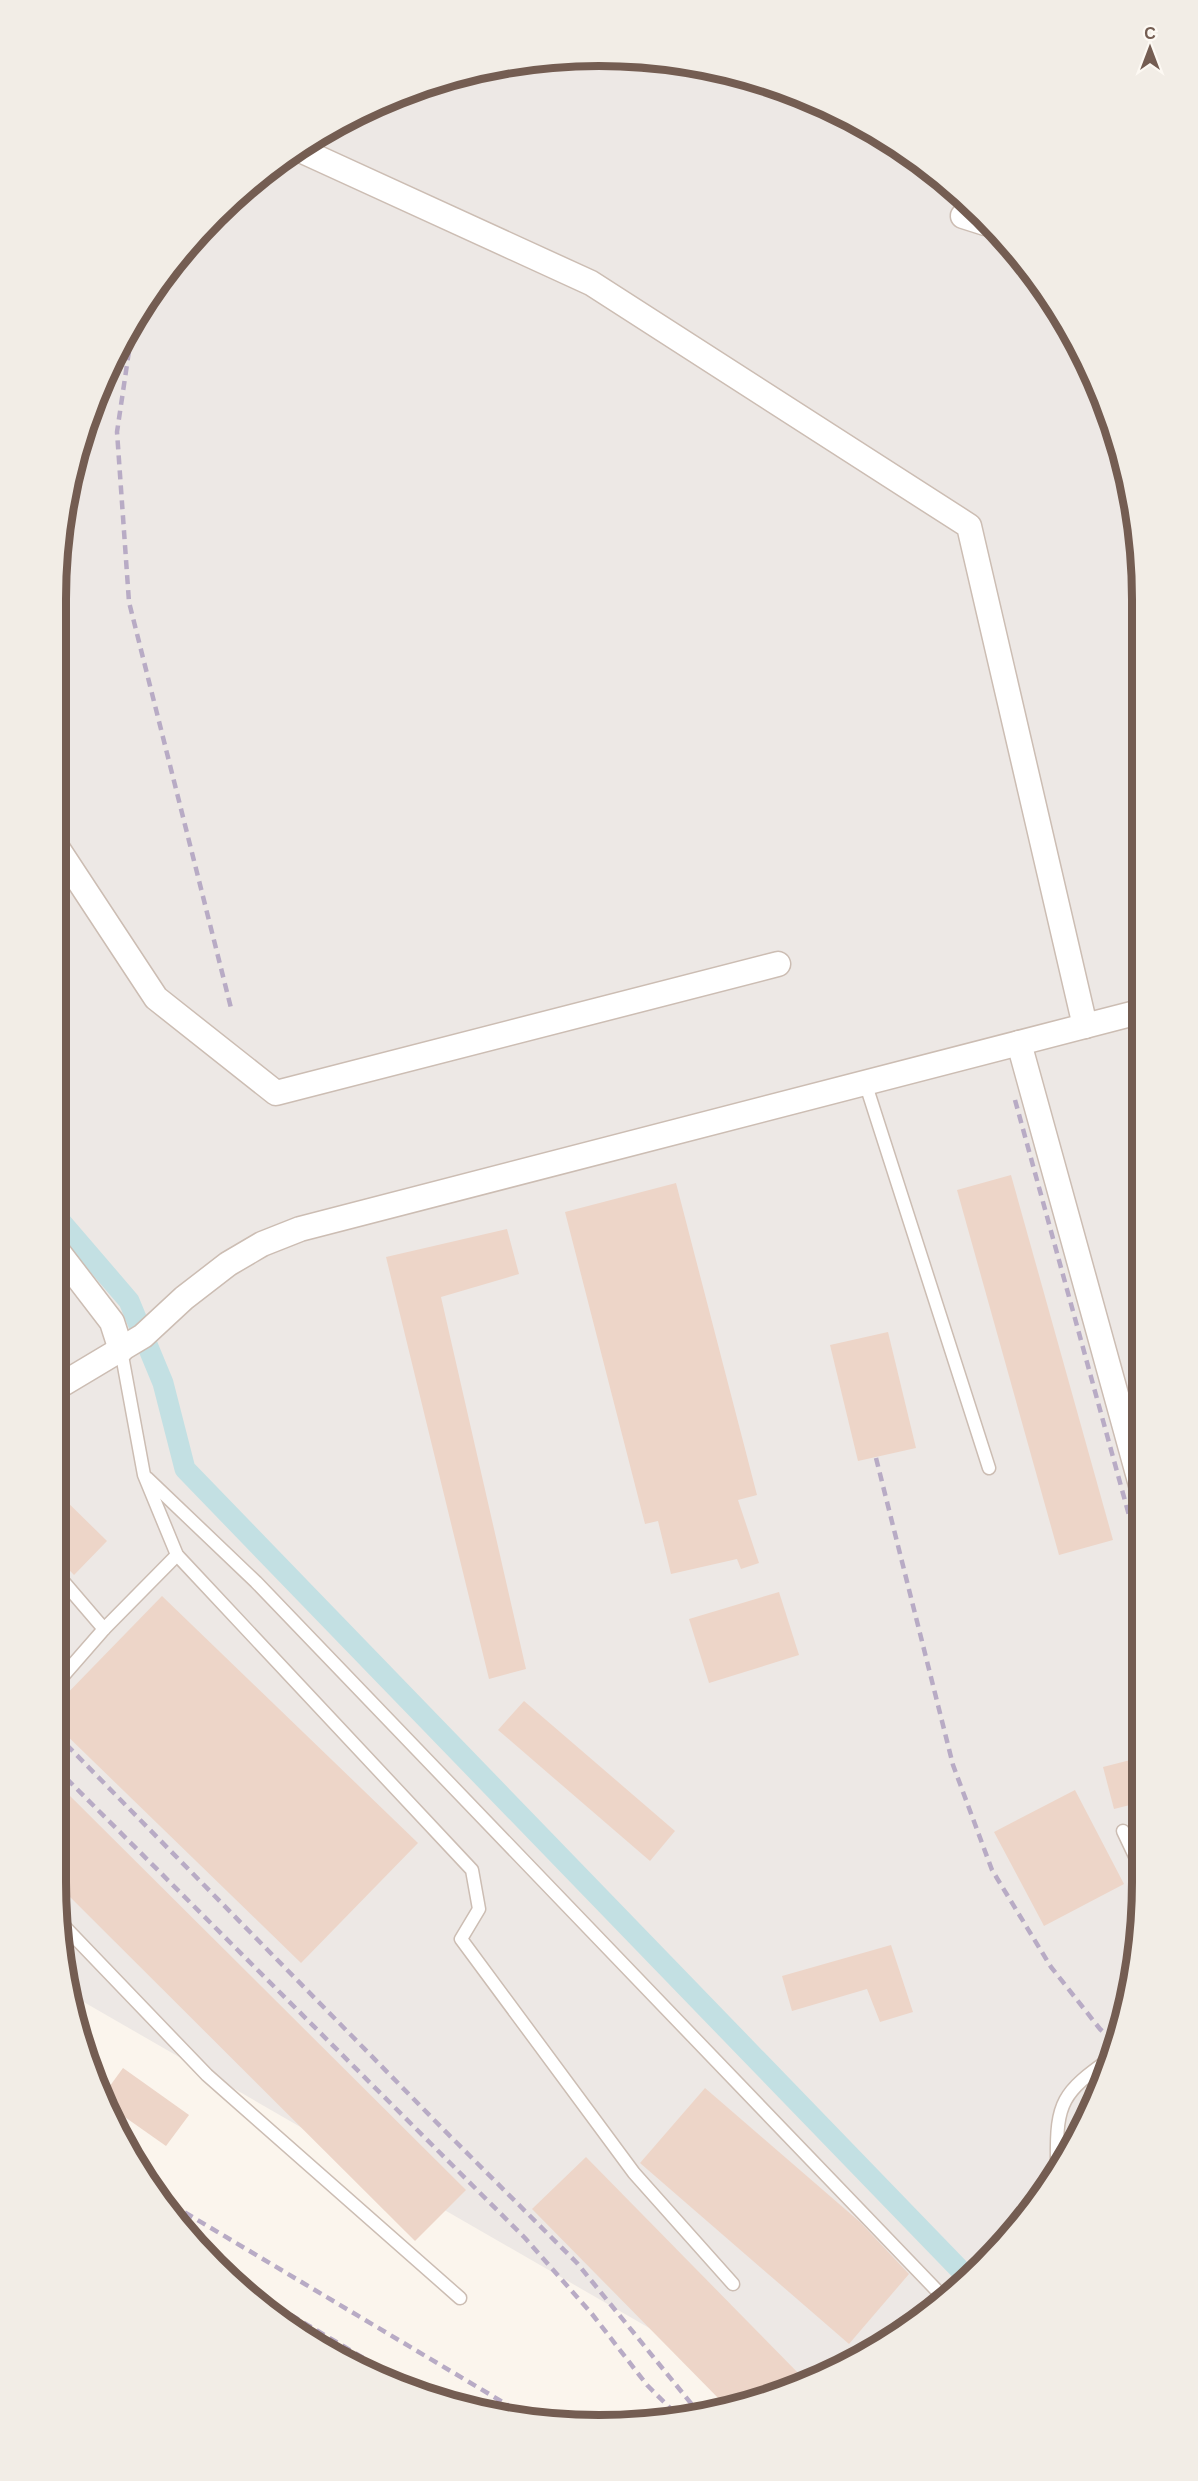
<svg xmlns="http://www.w3.org/2000/svg" width="1198" height="2481" font-family="'Work Sans',sans-serif">
<style>
.industrial{fill:#ede8e5}
.lines{fill:none;stroke-linecap:round;stroke-linejoin:round}
.canal{stroke:#c3e0e3;stroke-width:21}
.building{fill:#edd5c8}
.service-casing{stroke:#ccbdb3;stroke-width:15}
.minor-casing{stroke:#ccbdb3;stroke-width:27}
.service{stroke:#fff;stroke-width:12}
.minor{stroke:#fff;stroke-width:24}
.rail{stroke:#b8abc5;stroke-width:4.5;stroke-dasharray:9 6;stroke-linecap:butt}
.rim{fill:none;stroke:#745d52;stroke-width:8}
</style>
<rect width="100%" height="100%" fill="#fbf5ed"/>
<path class="industrial" d="M 599,56 L 705,66 L 807,97 L 930,168 L 1030,268 L 1101,391 L 1138,528 L 1142,1882 L 1132,1988 L 1101,2090 L 1007,2241 L 930,2313 L 840,2369 L 762,2393 L 75,1997 L 56,1882 L 56,599 L 66,493 L 97,391 L 147,297 L 215,214 L 297,147 L 391,97 L 493,66 Z"/>
<g class="lines">
<path class="canal" d="M 56,1216 L 129,1301 L 163,1383 L 185,1469 L 968,2278"/>
</g>
<g class="building">
<path d="M 1011,1175 L 1113,1540 L 1059,1555 L 957,1190 Z"/>
<path d="M 676,1183 L 757,1495 L 738,1500 L 759,1563 L 741,1569 L 737,1559 L 671,1574 L 658,1521 L 645,1524 L 565,1212 Z"/>
<path d="M 507,1229 L 519,1274 L 441,1297 L 526,1669 L 489,1679 L 386,1257 Z"/>
<path d="M 888,1332 L 916,1448 L 858,1461 L 830,1345 Z"/>
<path d="M 56,1491 L 107,1541 L 74,1575 L 56,1556 Z"/>
<path d="M 779,1592 L 799,1655 L 709,1683 L 689,1619 Z"/>
<path d="M 162,1596 L 418,1843 L 301,1963 L 56,1725 L 56,1705 Z"/>
<path d="M 524,1701 L 675,1831 L 650,1861 L 498,1730 Z"/>
<path d="M 1142,1757 L 1142,1802 L 1114,1809 L 1103,1767 Z"/>
<path d="M 56,1782 L 466,2190 L 415,2241 L 56,1883 Z"/>
<path d="M 1075,1790 L 1124,1884 L 1044,1926 L 994,1832 Z"/>
<path d="M 891,1945 L 913,2012 L 880,2022 L 867,1989 L 792,2011 L 782,1976 Z"/>
<path d="M 123,2068 L 189,2115 L 166,2146 L 112,2108 L 104,2094 Z"/>
<path d="M 705,2088 L 860,2222 L 909,2274 L 849,2344 L 640,2163 Z"/>
<path d="M 586,2157 L 805,2380 L 724,2404 L 532,2209 Z"/>
</g>
<g class="lines">
<g class="service-casing">
<g id="service">
<path d="M 865,1082 L 989,1468"/>
<path d="M 121,1350 L 144,1475 L 177,1555 L 472,1870 L 479,1909 L 461,1939 L 634,2173 L 733,2284"/>
<path d="M 147,1478 L 256,1582 L 945,2299"/>
<path d="M 56,1573 L 104,1629 L 177,1555"/>
<path d="M 56,1684 L 104,1629"/>
<path d="M 1123,1831 L 1142,1871"/>
<path d="M 62,1924 L 207,2075 L 460,2298"/>
<path d="M 1057,2160 C 1056,2102 1063,2092 1110,2059"/>
</g>
</g>
<g class="minor-casing">
<g id="minor">
<path d="M 296,148 L 591,283 L 969,526 L 1085,1026"/>
<path d="M 970,208 L 963,216 L 985,223"/>
<path d="M 56,846 L 156,998 L 276,1093 L 778,964"/>
<path d="M 1019,1043 L 1141,1485"/>
<path d="M 56,1249 L 112,1322 L 121,1350"/>
<path d="M 56,1388 L 143,1336 L 184,1298 L 228,1264 L 262,1244 L 300,1229 L 1139,1012"/>
</g>
</g>
<use href="#service" class="service"/>
<use href="#minor" class="minor"/>
<g class="rail">
<path d="M 141,308 L 129,351 L 117,432 L 129,602 L 232,1012"/>
<path d="M 1015,1100 L 1141,1559"/>
<path d="M 876,1458 L 953,1765 L 992,1870 L 1051,1967 L 1100,2029 L 1115,2043"/>
<path d="M 56,1734 L 443,2129 L 577,2263 L 698,2412"/>
<path d="M 56,1768 L 525,2238 L 592,2314 L 647,2385 L 680,2418"/>
<path d="M 159,2197 L 526,2416"/>
<path d="M 252,2292 L 424,2394"/>
</g>
</g>
<path d="M0 0H1198V2481H0ZM599 66H599A533 533 0 0 1 1132 599V1882A533 533 0 0 1 599 2415H599A533 533 0 0 1 66 1882V599A533 533 0 0 1 599 66Z" fill="#f2ede6" fill-rule="evenodd"/>
<path class="rim" d="M599 66H599A533 533 0 0 1 1132 599V1882A533 533 0 0 1 599 2415H599A533 533 0 0 1 66 1882V599A533 533 0 0 1 599 66Z"/>
<g transform="translate(1150 48)" stroke="#fdf9f3" stroke-width="4.5" paint-order="stroke">
<path d="M0-4.5L10 22L0 15L-10 22Z" fill="#745d52"/>
<text y="-9" font-size="16" font-weight="bold" text-anchor="middle" fill="#745d52">С</text>
</g>
</svg>
